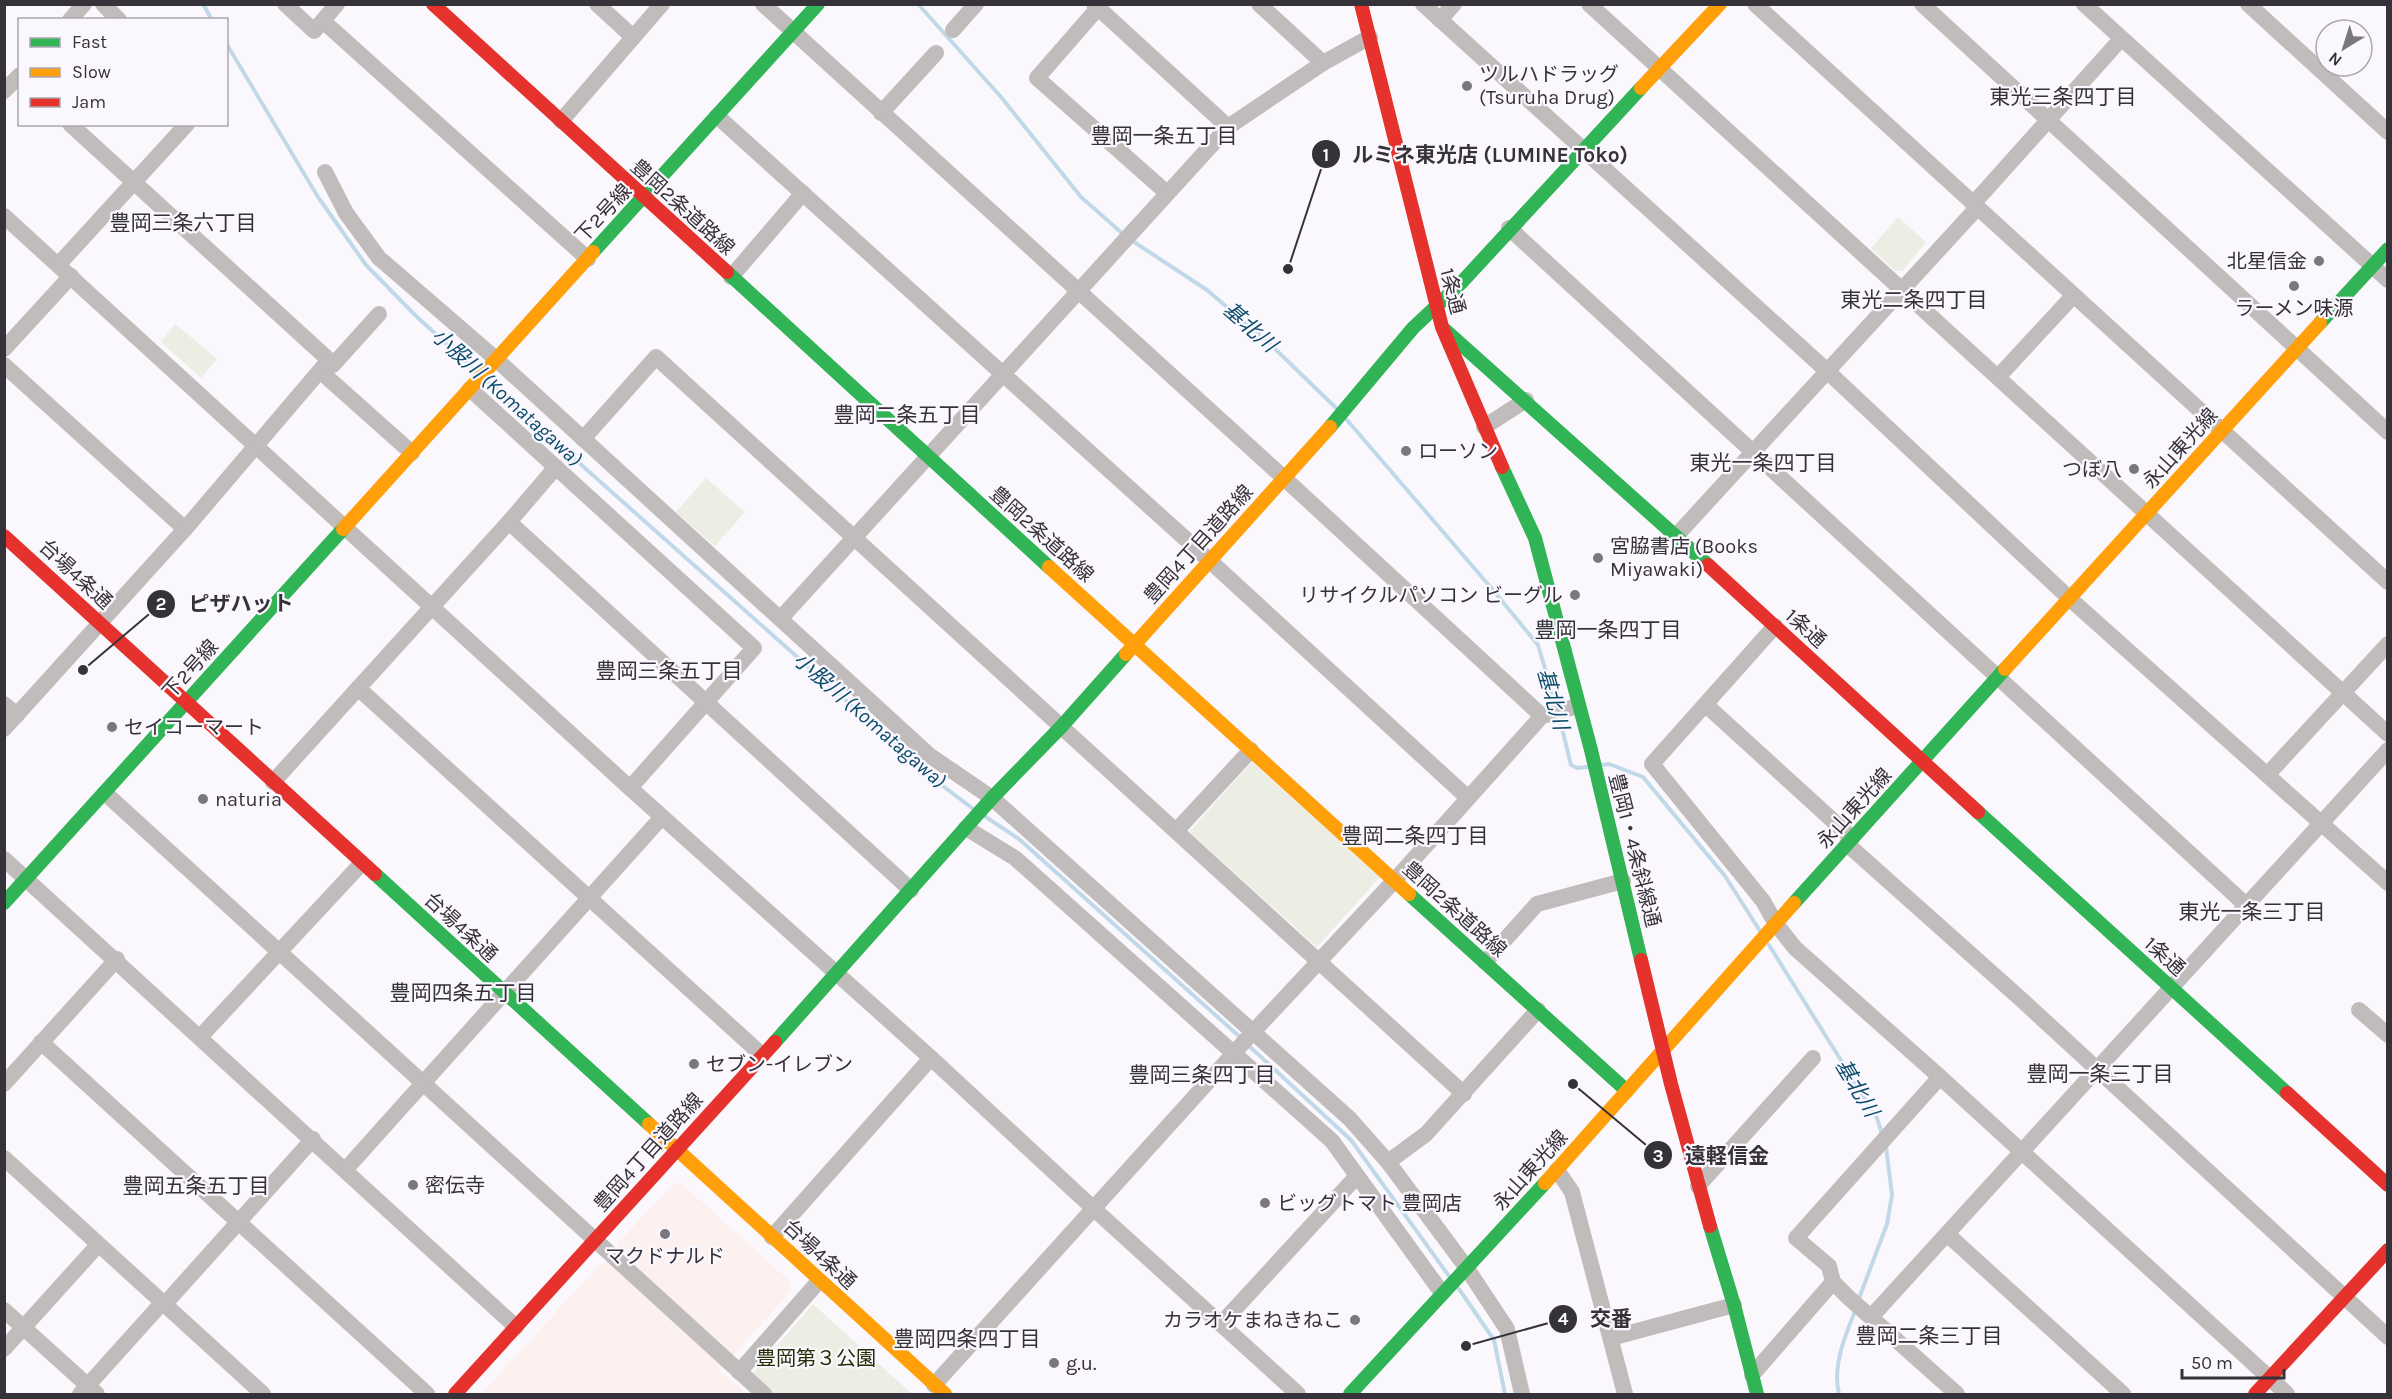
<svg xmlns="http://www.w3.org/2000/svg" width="2392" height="1399" font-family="Karla,'Noto Sans JP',sans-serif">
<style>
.commercial{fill:#fcf1ee}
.park{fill:#eceee4}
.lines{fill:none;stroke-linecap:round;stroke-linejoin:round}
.stream{stroke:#c1d8e9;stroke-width:4}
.street{stroke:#c1bcbc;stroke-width:16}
.fast{stroke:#30b455;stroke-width:14}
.slow{stroke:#ff9f0a;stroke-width:14}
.jam{stroke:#e5322d;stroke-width:14}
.poi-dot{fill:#7b777e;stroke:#fbf7fe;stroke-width:2}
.labels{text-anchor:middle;stroke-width:4.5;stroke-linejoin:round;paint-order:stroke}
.poi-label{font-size:20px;fill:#363239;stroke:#fbf7fe;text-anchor:start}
.street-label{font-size:20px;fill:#363239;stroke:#fbf7fe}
.park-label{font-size:20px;fill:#252e04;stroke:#fbf7fe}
.neighbourhood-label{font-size:21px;fill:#363239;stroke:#fbf7fe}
.water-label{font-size:21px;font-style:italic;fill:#0c4d6b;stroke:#fbf7fe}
.leader{fill:none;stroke:#363239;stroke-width:2}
.callout-dot{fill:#363239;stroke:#fbf7fe;stroke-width:2}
.mark-label{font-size:18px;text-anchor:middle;font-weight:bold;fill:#fff}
.callout-label{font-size:21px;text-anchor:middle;font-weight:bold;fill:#363239;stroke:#fbf7fe;stroke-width:4.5;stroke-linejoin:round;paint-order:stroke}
</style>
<rect width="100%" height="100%" fill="#fbf8fd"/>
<path class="commercial" d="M 681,1183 L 790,1281 L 791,1291 L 720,1370 L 747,1394 L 481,1394 L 599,1265 L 606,1263 L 618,1250 L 618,1243 L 672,1185 Z"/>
<g class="park">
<path d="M 1898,217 L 1926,242 L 1902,271 L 1895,271 L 1871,248 Z"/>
<path d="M 175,324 L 217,359 L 201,378 L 161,342 Z"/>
<path d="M 706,478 L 745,512 L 715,546 L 676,512 Z"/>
<path d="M 1252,762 L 1380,877 L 1317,947 L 1189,832 Z"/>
<path d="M 813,1304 L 912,1394 L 772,1394 L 751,1375 Z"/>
</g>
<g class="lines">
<g class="stream">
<path d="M 203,4 L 212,20"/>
<path d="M 918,4 L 1001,97 L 1081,197 L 1123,234"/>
<path d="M 226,43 L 318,197 L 366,265 L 416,316 L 475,370"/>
<path d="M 1131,240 L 1207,290 L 1269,343 L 1336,408"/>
<path d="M 487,381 L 939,783 L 972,808"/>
<path d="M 1347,420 L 1493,590 L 1538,645 L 1557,709"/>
<path d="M 1559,716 L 1571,765 L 1577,768 L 1587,767"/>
<path d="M 1601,765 L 1609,764 L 1643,777 L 1725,876 L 1760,931"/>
<path d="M 986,817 L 1019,839 L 1241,1038"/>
<path d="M 1769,945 L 1877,1118 L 1882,1134"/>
<path d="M 1248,1045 L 1351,1140 L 1449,1276"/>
<path d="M 1459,1289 L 1494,1340 L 1505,1394"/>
<path d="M 1858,1301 L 1887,1224 L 1892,1195 L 1886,1147"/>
<path d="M 1839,1394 C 1832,1367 1845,1336 1855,1311"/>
</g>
<g class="street">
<path d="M 103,4 L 119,20"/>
<path d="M 285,4 L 314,31 L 337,4"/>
<path d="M 597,4 L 633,37"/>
<path d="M 763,4 L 1284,478 L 1542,716"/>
<path d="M 1094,4 L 1228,127"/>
<path d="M 1259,4 L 1323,63"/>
<path d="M 1423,4 L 1826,370 L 2069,598 L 2388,883"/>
<path d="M 1589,4 L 2388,734"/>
<path d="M 1755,4 L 2388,582"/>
<path d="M 1922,4 L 2388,432"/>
<path d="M 2084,4 L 2388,280"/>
<path d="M 2248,4 L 2388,132"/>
<path d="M 1098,8 L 1037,78 L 1167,193"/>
<path d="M 70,20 L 84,4"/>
<path d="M 1440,20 L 1454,4"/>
<path d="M 323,21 L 588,259"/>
<path d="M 953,30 L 976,4"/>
<path d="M 4,91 L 20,75"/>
<path d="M 881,113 L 936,53"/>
<path d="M 717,116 L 1210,561 L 1468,798"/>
<path d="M 561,121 L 662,4"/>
<path d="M 70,124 L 329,360"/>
<path d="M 325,172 L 346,213 L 379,258 L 496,359 L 929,755 L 992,798 L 1350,1119 L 1388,1162 L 1466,1267 L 1507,1329 L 1522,1394"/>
<path d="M 1973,204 L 2121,39"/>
<path d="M 4,216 L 630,788 L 931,1058 L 1094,1209 L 1298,1394"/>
<path d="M 1509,228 L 2247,906"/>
<path d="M 59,264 L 187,124"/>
<path d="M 731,277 L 803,193"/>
<path d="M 4,349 L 71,276"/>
<path d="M 4,365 L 185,529"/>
<path d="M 320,371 L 412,453"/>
<path d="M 1998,377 L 2073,296"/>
<path d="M 470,389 L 754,648 L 630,788"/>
<path d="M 1484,427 L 1526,400"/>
<path d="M 583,439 L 656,357 L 1464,1094"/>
<path d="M 509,522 L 911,890"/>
<path d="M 1676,536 L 1977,208"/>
<path d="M 781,618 L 1228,127 L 1323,63 L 1370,37"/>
<path d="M 1775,626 L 1652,764 L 1763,901 L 1776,924 L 1795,948 L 1940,1077 L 2287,1394"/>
<path d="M 358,688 L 762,1055"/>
<path d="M 4,704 L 17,715"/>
<path d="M 1706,705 L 1852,838"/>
<path d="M 4,729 L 185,529 L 329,360 L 333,365 L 379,314"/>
<path d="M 2268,774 L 2388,644"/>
<path d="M 273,782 L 509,522 L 556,467"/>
<path d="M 105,793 L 764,1394"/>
<path d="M 966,828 L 1015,858 L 1332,1141 L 1442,1293"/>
<path d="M 1176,831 L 1251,750"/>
<path d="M 1847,844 L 2023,1001 L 2388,1337"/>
<path d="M 4,859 L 516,1327"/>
<path d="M 1485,962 L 1537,904 L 1623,881"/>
<path d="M 2359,1010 L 2388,1035"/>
<path d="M 201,1036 L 362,863"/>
<path d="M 41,1042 L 427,1394"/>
<path d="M 1940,1077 L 1796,1238 L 1829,1266 L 1833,1282 L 1848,1297 L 1957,1394"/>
<path d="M 4,1084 L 117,959"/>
<path d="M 4,1158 L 263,1394"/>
<path d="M 1388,1162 L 1426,1134 L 1538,1010"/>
<path d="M 346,1169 L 662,817"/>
<path d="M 1557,1170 L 1572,1192 L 1625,1394"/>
<path d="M 1698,1186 L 1813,1058"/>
<path d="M 1947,1234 L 2123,1394"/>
<path d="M 772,1237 L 931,1058"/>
<path d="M 164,1305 L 313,1139"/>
<path d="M 4,1310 L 97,1394"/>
<path d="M 1871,1317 L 2388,750"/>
<path d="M 1221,1324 L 1357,1176"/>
<path d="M 1611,1338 L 1734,1305"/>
<path d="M 4,1349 L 98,1245"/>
<path d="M 739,1372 L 819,1281"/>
<path d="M 1752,1375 L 1833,1282"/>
<path d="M 934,1385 L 1253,1032 L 1394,881 L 1542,716 L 1578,706"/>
<path d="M 80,1394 L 162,1303"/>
</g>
<g class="fast">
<path d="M 593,252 L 818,4"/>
<path d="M 727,272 L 1049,567"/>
<path d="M 2320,323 L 2388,249"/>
<path d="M 1445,330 L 1708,565"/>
<path d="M 1330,427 L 1413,328 L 1461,283 L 1641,88"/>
<path d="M 1502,467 L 1535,538 L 1591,750 L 1641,960"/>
<path d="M 1978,812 L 2287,1093"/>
<path d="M 375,874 L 649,1124"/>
<path d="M 1409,894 L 1627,1091"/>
<path d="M 4,903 L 343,529"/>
<path d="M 1794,903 L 2005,669"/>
<path d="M 775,1042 L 992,798 L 1061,727 L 1126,654"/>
<path d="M 1710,1226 L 1734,1305 L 1757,1394"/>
<path d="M 1350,1394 L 1545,1183"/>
</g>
<g class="slow">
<path d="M 1641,88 L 1720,4"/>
<path d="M 343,529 L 593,252"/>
<path d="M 1049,567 L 1409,894"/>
<path d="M 1126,654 L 1330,427"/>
<path d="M 2005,669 L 2320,323"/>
<path d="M 649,1124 L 945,1394"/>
<path d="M 1545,1183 L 1794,903"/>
</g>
<g class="jam">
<path d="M 433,4 L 727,272"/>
<path d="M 1361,4 L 1442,327 L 1502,467"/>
<path d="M 4,536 L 375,874"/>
<path d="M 1708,565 L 1978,812"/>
<path d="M 1641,960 L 1671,1084 L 1710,1226"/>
<path d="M 2287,1093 L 2388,1185"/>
<path d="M 455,1394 L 775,1042"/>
<path d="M 2255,1394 L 2388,1250"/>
</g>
</g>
<g class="poi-dot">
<circle cx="1467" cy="86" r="6"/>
<circle cx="2319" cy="261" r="6"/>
<circle cx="2294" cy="286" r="6"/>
<circle cx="1406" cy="451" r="6"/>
<circle cx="2134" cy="469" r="6"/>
<circle cx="1598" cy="558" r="6"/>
<circle cx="1575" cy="595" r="6"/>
<circle cx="112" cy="727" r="6"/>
<circle cx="203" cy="799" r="6"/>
<circle cx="694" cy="1064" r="6"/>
<circle cx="413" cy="1185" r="6"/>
<circle cx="1265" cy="1203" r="6"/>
<circle cx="665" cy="1234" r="6"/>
<circle cx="1355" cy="1320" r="6"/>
<circle cx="1054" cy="1363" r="6"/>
</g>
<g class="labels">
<g class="poi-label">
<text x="1479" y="81">ツルハドラッグ<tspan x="1479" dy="23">(Tsuruha Drug)</tspan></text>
<text x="2307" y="268" text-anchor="end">北星信金</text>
<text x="2294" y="315" text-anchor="middle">ラーメン味源</text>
<text x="1418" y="458">ローソン</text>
<text x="2122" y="476" text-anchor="end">つぼ八</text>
<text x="1610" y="553">宮脇書店 (Books<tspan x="1610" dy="23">Miyawaki)</tspan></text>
<text x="1563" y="602" text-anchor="end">リサイクルパソコン ビーグル</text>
<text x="124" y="734">セイコーマート</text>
<text x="215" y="806">naturia</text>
<text x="706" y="1071">セブン-イレブン</text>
<text x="425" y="1192">密伝寺</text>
<text x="1277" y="1210">ビッグトマト 豊岡店</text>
<text x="665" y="1263" text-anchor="middle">マクドナルド</text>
<text x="1343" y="1327" text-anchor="end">カラオケまねきねこ</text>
<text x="1066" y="1370">g.u.</text>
</g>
<g class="street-label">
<text transform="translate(683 207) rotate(42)" y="7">豊岡2条道路線</text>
<text transform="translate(603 213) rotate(-47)" y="7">下2号線</text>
<text transform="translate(1453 291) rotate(75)" y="7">1条通</text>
<text transform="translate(2180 448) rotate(-48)" y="7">永山東光線</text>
<text transform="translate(1042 534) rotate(42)" y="7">豊岡2条道路線</text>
<text transform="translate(1198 544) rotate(-48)" y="7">豊岡4丁目道路線</text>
<text transform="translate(76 574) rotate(43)" y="7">台場4条通</text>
<text transform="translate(1806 628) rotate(42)" y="7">1条通</text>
<text transform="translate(190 669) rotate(-48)" y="7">下2号線</text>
<text transform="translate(1854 808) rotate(-48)" y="7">永山東光線</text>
<text transform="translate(1635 850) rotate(76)" y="7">豊岡1・4条斜線通</text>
<text transform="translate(1455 909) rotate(42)" y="7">豊岡2条道路線</text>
<text transform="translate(461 927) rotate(43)" y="7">台場4条通</text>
<text transform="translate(2165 956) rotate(42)" y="7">1条通</text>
<text transform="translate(648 1152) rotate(-48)" y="7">豊岡4丁目道路線</text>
<text transform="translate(1530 1170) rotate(-48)" y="7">永山東光線</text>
<text transform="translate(820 1254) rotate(43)" y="7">台場4条通</text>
</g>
<g class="park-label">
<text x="816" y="1365">豊岡第３公園</text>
</g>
<g class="neighbourhood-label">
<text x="2063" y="104">東光三条四丁目</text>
<text x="1164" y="143">豊岡一条五丁目</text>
<text x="183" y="230">豊岡三条六丁目</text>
<text x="1914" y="307">東光二条四丁目</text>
<text x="907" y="422">豊岡二条五丁目</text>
<text x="1763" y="470">東光一条四丁目</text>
<text x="1608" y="637">豊岡一条四丁目</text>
<text x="669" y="678">豊岡三条五丁目</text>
<text x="1415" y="843">豊岡二条四丁目</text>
<text x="2252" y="919">東光一条三丁目</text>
<text x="463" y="1000">豊岡四条五丁目</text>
<text x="2100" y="1081">豊岡一条三丁目</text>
<text x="1202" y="1082">豊岡三条四丁目</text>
<text x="196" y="1193">豊岡五条五丁目</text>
<text x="1929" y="1343">豊岡二条三丁目</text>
<text x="967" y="1346">豊岡四条四丁目</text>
</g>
<g class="water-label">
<text transform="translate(1250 327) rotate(41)" y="7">基北川</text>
<text transform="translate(507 397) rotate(42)" y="7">小股川 (Komatagawa)</text>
<text transform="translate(1553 699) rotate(74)" y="7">基北川</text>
<text transform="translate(870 720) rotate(41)" y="7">小股川 (Komatagawa)</text>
<text transform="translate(1857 1088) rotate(59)" y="7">基北川</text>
</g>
</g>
<path class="leader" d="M1288 269L1326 154M83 670L161 604M1573 1084L1658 1155M1466 1346L1563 1319"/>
<g class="callout-dot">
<circle cx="1288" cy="269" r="6"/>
<circle cx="83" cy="670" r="6"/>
<circle cx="1573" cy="1084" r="6"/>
<circle cx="1466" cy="1346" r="6"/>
<circle cx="1326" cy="154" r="15"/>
<circle cx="161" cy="604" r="15"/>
<circle cx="1658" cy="1155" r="15"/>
<circle cx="1563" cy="1319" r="15"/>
</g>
<g class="mark-label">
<text x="1326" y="161">1</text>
<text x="161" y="610">2</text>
<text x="1658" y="1162">3</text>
<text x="1563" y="1325">4</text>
</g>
<g class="callout-label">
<text x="1490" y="162">ルミネ東光店 (LUMINE Toko)</text>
<text x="241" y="611">ピザハット</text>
<text x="1727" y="1163">遠軽信金</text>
<text x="1611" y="1326">交番</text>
</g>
<rect width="2392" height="1399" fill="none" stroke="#363239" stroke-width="12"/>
<rect x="18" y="18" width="210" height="108" fill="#fbf7fe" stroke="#aca8af" stroke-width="1.5"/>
<rect x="30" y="38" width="30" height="9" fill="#30b455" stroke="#aca8af" stroke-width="1.5"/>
<text x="72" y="48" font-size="18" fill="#363239">Fast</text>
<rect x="30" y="68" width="30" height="9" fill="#ff9f0a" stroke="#aca8af" stroke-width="1.5"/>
<text x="72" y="78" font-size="18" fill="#363239">Slow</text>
<rect x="30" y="98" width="30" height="9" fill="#e5322d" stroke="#aca8af" stroke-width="1.5"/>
<text x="72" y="108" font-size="18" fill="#363239">Jam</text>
<g transform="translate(2344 48) rotate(218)"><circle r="28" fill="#fbf7fe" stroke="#aca8af" stroke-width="1.5"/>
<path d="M0-4.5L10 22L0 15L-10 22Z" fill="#7b777e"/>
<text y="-9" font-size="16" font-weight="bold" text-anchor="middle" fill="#363239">N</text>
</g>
<path d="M2182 1369v9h102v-9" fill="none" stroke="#363239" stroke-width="3"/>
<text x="2191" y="1369" font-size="18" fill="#363239" stroke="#fbf7fe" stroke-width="4.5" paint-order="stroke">50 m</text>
</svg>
